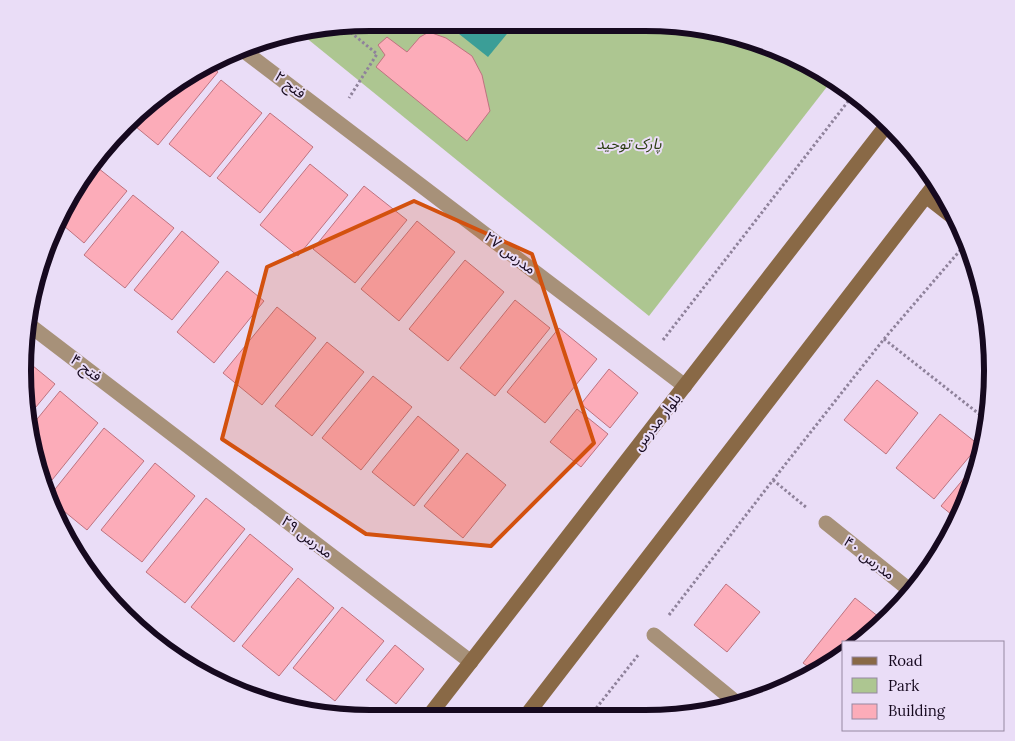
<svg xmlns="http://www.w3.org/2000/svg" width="1015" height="741" font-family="Lora,'Noto Sans Arabic',serif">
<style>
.green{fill:#adc691}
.water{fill:#3b9e97}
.building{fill:#fcacb9;stroke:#be7380}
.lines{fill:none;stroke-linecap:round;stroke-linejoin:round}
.path{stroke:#8f829b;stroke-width:3;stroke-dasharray:2.5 2.5;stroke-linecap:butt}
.street{stroke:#a79179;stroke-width:15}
.secondary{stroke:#896946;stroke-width:15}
.marked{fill:#d3510e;fill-opacity:0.2;stroke:#d3510e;stroke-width:4;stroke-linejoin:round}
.labels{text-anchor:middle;stroke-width:4;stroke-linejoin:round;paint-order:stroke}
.street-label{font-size:15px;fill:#16091f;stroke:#eaddf7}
.park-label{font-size:15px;font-style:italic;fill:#2b3e11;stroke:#eaddf7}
.rim{fill:none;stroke:#16091f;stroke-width:6}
</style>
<rect width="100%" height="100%" fill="#eaddf7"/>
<path class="green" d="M 371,23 L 645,23 L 734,34 L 833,79 L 649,316 L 299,32 Z"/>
<path class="water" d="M 451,23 L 516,23 L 488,57 L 449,26 Z"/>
<g class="building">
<path d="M 429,32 L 446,38 L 472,56 L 482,75 L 490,111 L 467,141 L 376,67 L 385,55 L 378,45 L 387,37 L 407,52 L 420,37 Z"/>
<path d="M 210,66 L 218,72 L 158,145 L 130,122 L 177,81 Z"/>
<path d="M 221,80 L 262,113 L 210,177 L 169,144 Z"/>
<path d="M 270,113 L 313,147 L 260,213 L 217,178 Z"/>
<path d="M 93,164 L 127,191 L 84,243 L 57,220 L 58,217 Z"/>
<path d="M 310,164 L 348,195 L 298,256 L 260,225 Z"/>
<path d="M 364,186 L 407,220 L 355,283 L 313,249 Z"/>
<path d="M 133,195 L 174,228 L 125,288 L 84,255 Z"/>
<path d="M 417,221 L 455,252 L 399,321 L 361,289 Z"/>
<path d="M 182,231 L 219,262 L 172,320 L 134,290 Z"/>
<path d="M 465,260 L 504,292 L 448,361 L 409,329 Z"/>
<path d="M 227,271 L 264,301 L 214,363 L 177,332 Z"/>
<path d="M 515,300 L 550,328 L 495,396 L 460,368 Z"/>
<path d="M 277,307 L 316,338 L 262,405 L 223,373 Z"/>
<path d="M 559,328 L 597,359 L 545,423 L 507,392 Z"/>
<path d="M 327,342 L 364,372 L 312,436 L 275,406 Z"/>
<path d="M 27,361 L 55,384 L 26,419 L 25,416 Z"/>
<path d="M 609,369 L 638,393 L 610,428 L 581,404 Z"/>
<path d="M 373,376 L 412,407 L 361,470 L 322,438 Z"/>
<path d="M 877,380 L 918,413 L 886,454 L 844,420 Z"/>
<path d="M 60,391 L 98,423 L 52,480 L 40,471 L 29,429 Z"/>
<path d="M 577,409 L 608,434 L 581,467 L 550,442 Z"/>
<path d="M 940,414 L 979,445 L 934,499 L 896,468 Z"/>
<path d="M 418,416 L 459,450 L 414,506 L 372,472 Z"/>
<path d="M 104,428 L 144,461 L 87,530 L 48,498 Z"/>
<path d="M 467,453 L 506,485 L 463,538 L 424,506 Z"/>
<path d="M 980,459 L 974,482 L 957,519 L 941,506 Z"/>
<path d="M 155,463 L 195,496 L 142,562 L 101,530 Z"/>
<path d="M 206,498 L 245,529 L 185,603 L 146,572 Z"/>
<path d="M 250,534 L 293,569 L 234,642 L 191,607 Z"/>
<path d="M 298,578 L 334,608 L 279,676 L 242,646 Z"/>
<path d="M 726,584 L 760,612 L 727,652 L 694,625 Z"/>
<path d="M 855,598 L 884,621 L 861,642 L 844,642 L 844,654 L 814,671 L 803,663 Z"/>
<path d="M 342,607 L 384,641 L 335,701 L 293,668 Z"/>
<path d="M 395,645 L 424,669 L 396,704 L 366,680 Z"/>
</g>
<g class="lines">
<g class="path">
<path d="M 343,26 L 377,54 L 349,98"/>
<path d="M 884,339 L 988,421"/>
<path d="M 663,340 L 853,95"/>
<path d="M 773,480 L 807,508"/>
<path d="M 669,615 L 773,480 L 884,339 L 963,247"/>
<path d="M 590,716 L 639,654"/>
</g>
<g class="street">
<path d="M 244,51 L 685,386"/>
<path d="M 28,324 L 471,662"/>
<path d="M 826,523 L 912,592"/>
<path d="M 654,635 L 737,703"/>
</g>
<g class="secondary">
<path d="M 926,196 L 958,221"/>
<path d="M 428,717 L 886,126"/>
<path d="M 525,717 L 936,183"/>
</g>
</g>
<path class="marked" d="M 414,201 L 532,254 L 594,443 L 491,546 L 366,534 L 222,439 L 267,267 Z"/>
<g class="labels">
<g class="street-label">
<text transform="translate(290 85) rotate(37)" y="5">فتح ۲</text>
<text transform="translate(510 253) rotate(37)" y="5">مدرس ۲۷</text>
<text transform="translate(86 368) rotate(37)" y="5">فتح ۴</text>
<text transform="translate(657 422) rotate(-52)" y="5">بلوار مدرس</text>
<text transform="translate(307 537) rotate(37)" y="5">مدرس ۲۹</text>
<text transform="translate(869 558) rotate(38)" y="5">مدرس ۴۰</text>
</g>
<g class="park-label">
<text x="629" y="149">پارک توحید</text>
</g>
</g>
<path d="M0 0H1015V741H0ZM370 31H645A339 339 0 0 1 984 370V371A339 339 0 0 1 645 710H370A339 339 0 0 1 31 371V370A339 339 0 0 1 370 31Z" fill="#eaddf7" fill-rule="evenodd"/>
<path class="rim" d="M370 31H645A339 339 0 0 1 984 370V371A339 339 0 0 1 645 710H370A339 339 0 0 1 31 371V370A339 339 0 0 1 370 31Z"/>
<rect x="842" y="641" width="162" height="90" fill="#eaddf7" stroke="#9588a1"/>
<rect x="852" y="657" width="25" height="8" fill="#896946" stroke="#9588a1"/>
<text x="888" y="666" font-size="15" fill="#16091f">Road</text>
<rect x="852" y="678" width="25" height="15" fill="#adc691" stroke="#9588a1"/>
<text x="888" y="691" font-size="15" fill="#16091f">Park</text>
<rect x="852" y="704" width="25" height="15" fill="#fcacb9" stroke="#9588a1"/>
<text x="888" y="716" font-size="15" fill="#16091f">Building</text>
</svg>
